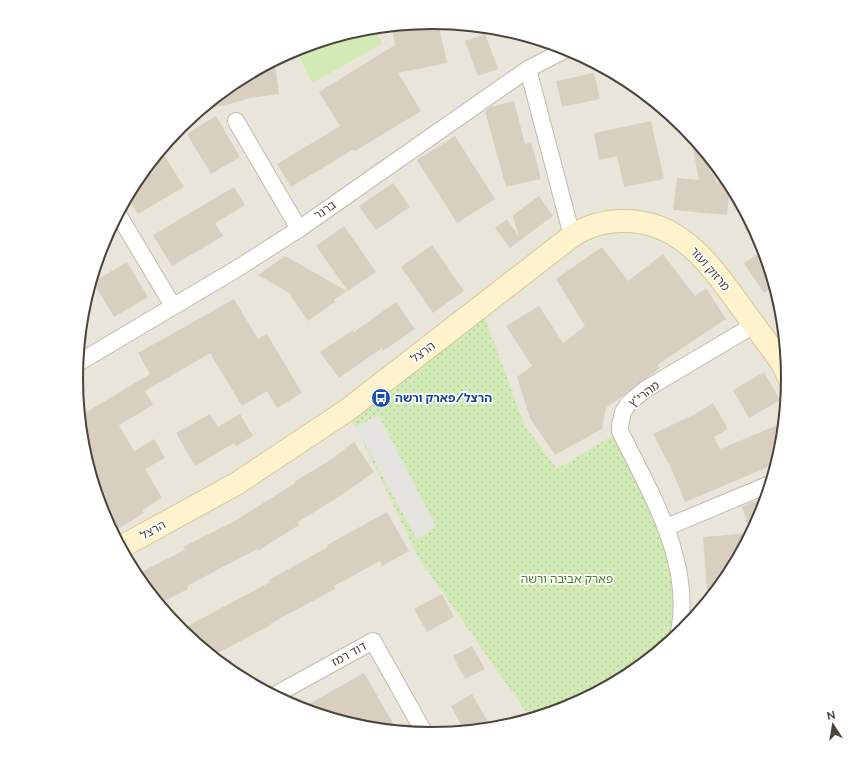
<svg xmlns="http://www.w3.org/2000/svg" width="865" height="757" font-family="Raleway,'Noto Sans Hebrew',sans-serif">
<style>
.residential{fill:#eae5da}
.park{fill:url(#park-dots)}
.garden{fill:#d2eab5}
.parking{fill:#e5e3e0}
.building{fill:#d8cfc1}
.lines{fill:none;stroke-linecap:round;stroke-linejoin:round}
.street-casing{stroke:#c2bbae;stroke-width:18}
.secondary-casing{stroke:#d6c79b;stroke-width:24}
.street{stroke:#fff;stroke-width:16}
.secondary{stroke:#fff3cd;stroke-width:22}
.labels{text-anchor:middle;stroke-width:3.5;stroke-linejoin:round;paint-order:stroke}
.street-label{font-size:12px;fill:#4b4439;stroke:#fff}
.transit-label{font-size:12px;font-weight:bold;fill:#164399;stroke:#fff;text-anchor:start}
.park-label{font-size:12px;fill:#4a7f2a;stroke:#fff}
.rim{fill:none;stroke:#4b4439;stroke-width:2}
</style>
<defs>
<pattern id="park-dots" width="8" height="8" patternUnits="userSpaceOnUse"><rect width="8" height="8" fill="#d2eab5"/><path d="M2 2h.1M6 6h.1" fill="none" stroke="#b6ca9c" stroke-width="1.8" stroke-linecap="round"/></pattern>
</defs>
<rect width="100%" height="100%" fill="#f6f3ec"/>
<circle class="residential" cx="432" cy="378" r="355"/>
<path class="park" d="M 481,307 L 524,424 L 557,469 L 620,431 L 675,555 L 678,636 L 630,675 L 569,708 L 531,719 L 418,557 L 356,427 L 346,411 Z"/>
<path class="garden" d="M 375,28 L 382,44 L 312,83 L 296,49 L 363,29 Z"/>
<path class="parking" d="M 378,415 L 436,526 L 417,540 L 356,427 Z"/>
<g class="building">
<path d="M 433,22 L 438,23 L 447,63 L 398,73 L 421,111 L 355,151 L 354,149 L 291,187 L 277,164 L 340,126 L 319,92 L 395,45 L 392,29 Z"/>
<path d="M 485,34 L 498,69 L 478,76 L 465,41 Z"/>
<path d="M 275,65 L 279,94 L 244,99 L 245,100 L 199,111 L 235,82 L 263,67 Z"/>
<path d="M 594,73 L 600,99 L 562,107 L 556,81 Z"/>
<path d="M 514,101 L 525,144 L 531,142 L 541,179 L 506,187 L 485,111 L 490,107 Z"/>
<path d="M 216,116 L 240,157 L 211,174 L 187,134 Z"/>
<path d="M 651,121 L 664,179 L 624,187 L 617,156 L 599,160 L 594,133 Z"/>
<path d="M 690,133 L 711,159 L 716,182 L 730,183 L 727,215 L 673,210 L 677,178 L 699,180 Z"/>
<path d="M 455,136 L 495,199 L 457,223 L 417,160 Z"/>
<path d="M 164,155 L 184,187 L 138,214 L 127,197 L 136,180 L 150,163 Z"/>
<path d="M 393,183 L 410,207 L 376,230 L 359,206 Z"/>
<path d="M 234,187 L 245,205 L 215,223 L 223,236 L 172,266 L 153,235 Z"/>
<path d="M 539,196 L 553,216 L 510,248 L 495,228 L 507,219 L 519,237 L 513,215 Z"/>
<path d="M 344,226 L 376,272 L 348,291 L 316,246 Z"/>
<path d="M 432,245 L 464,291 L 433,313 L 401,267 Z"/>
<path d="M 602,247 L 628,281 L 663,254 L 695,296 L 706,288 L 726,319 L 657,365 L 660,368 L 606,408 L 602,429 L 555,455 L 530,418 L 517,377 L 532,366 L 506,326 L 539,306 L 563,343 L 585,326 L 556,279 Z"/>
<path d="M 764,250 L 775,285 L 764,293 L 744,263 Z"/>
<path d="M 285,256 L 347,291 L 334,300 L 335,302 L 308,321 L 289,293 L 258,275 Z"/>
<path d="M 127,262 L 148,297 L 114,317 L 93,282 Z"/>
<path d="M 234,299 L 258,339 L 267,334 L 302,393 L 277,408 L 267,391 L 242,406 L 210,353 L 145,391 L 153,405 L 119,425 L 134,451 L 154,439 L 165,458 L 145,469 L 162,498 L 142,510 L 144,513 L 114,531 L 101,509 L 83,448 L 80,416 L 150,374 L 138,353 Z"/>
<path d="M 396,302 L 415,329 L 383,351 L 382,348 L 339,378 L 320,352 L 353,330 L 354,332 Z"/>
<path d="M 764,372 L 780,400 L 749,418 L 733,390 Z"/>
<path d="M 713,403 L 728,429 L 714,437 L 720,449 L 785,422 L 782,448 L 778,463 L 685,502 L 669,463 L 668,463 L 653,434 L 695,414 Z"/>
<path d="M 210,414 L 218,427 L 240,414 L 253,436 L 236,446 L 234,443 L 195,466 L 176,433 Z"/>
<path d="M 354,442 L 374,472 L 337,498 L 298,522 L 299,525 L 258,551 L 257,549 L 187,586 L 188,589 L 158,604 L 136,576 L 135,575 L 185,550 L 183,547 L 235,521 L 295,483 L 294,482 L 330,460 Z"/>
<path d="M 767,497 L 762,515 L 729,577 L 708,601 L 703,537 L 750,533 L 742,506 Z"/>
<path d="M 387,512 L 409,551 L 382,566 L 380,561 L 334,586 L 335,589 L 270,624 L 271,625 L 212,656 L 180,630 L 270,582 L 269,580 L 328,547 L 327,545 Z"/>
<path d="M 442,594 L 454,617 L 427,632 L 414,609 Z"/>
<path d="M 472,646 L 485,669 L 465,679 L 453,656 Z"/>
<path d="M 364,673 L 398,732 L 363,728 L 300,709 Z"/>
<path d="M 472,694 L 492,729 L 465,732 L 451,706 Z"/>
</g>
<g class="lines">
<g class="street-casing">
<g id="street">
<path d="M 528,69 L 572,236"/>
<path d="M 236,121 L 299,229"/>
<path d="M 118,214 L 173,306"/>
<path d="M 78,363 L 238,268 L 299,229 L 528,69 L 567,49"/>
<path d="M 667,527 L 772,483"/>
<path d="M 678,636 C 695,565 650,493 620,431 L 620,425 L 623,412 L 628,404 L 636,397 L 646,389 L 754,325"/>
<path d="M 273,696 L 373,641 L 425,734"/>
</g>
</g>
<g class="secondary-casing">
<path id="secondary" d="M 121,547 L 236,484 L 346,411 L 572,236 C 587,226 605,221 623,221 C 679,220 709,263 739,304 C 753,324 768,343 782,363 L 789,378"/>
</g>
<use href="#street" class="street"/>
<use href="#secondary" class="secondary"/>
</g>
<defs>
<g id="bus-disc" transform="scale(1)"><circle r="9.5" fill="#1a4fb4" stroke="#fff"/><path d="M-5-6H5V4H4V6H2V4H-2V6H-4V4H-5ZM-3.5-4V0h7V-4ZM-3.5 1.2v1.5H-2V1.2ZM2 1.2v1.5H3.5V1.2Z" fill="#fff"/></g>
</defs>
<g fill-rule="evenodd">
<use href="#bus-disc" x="381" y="398"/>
</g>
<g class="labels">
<g class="street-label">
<text transform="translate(325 210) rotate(-35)" y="4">ברנר</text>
<text transform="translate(710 269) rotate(49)" y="4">מרזוק ועזר</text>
<text transform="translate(423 352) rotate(-37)" y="4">הרצל</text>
<text transform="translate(644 394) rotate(-37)" y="4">מהרי"ץ</text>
<text transform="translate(153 530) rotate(-29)" y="4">הרצל</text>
<text transform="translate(349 654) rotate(-29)" y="4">דוד רמז</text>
</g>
<g class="transit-label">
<text x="395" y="402">הרצל/פארק ורשה</text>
</g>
<g class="park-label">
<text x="567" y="583">פארק אביבה ורשה</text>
</g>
</g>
<path d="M0 0H865V757H0ZM83 378a349 349 0 1 1 698 0a349 349 0 1 1-698 0Z" fill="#fff" fill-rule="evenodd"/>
<path class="rim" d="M83 378a349 349 0 1 1 698 0a349 349 0 1 1-698 0Z"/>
<g transform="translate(833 725) rotate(348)" stroke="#ffffff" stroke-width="3" paint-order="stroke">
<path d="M0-3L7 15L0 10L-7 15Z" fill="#4b4439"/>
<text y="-6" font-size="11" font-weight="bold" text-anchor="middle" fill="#4b4439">N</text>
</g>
</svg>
